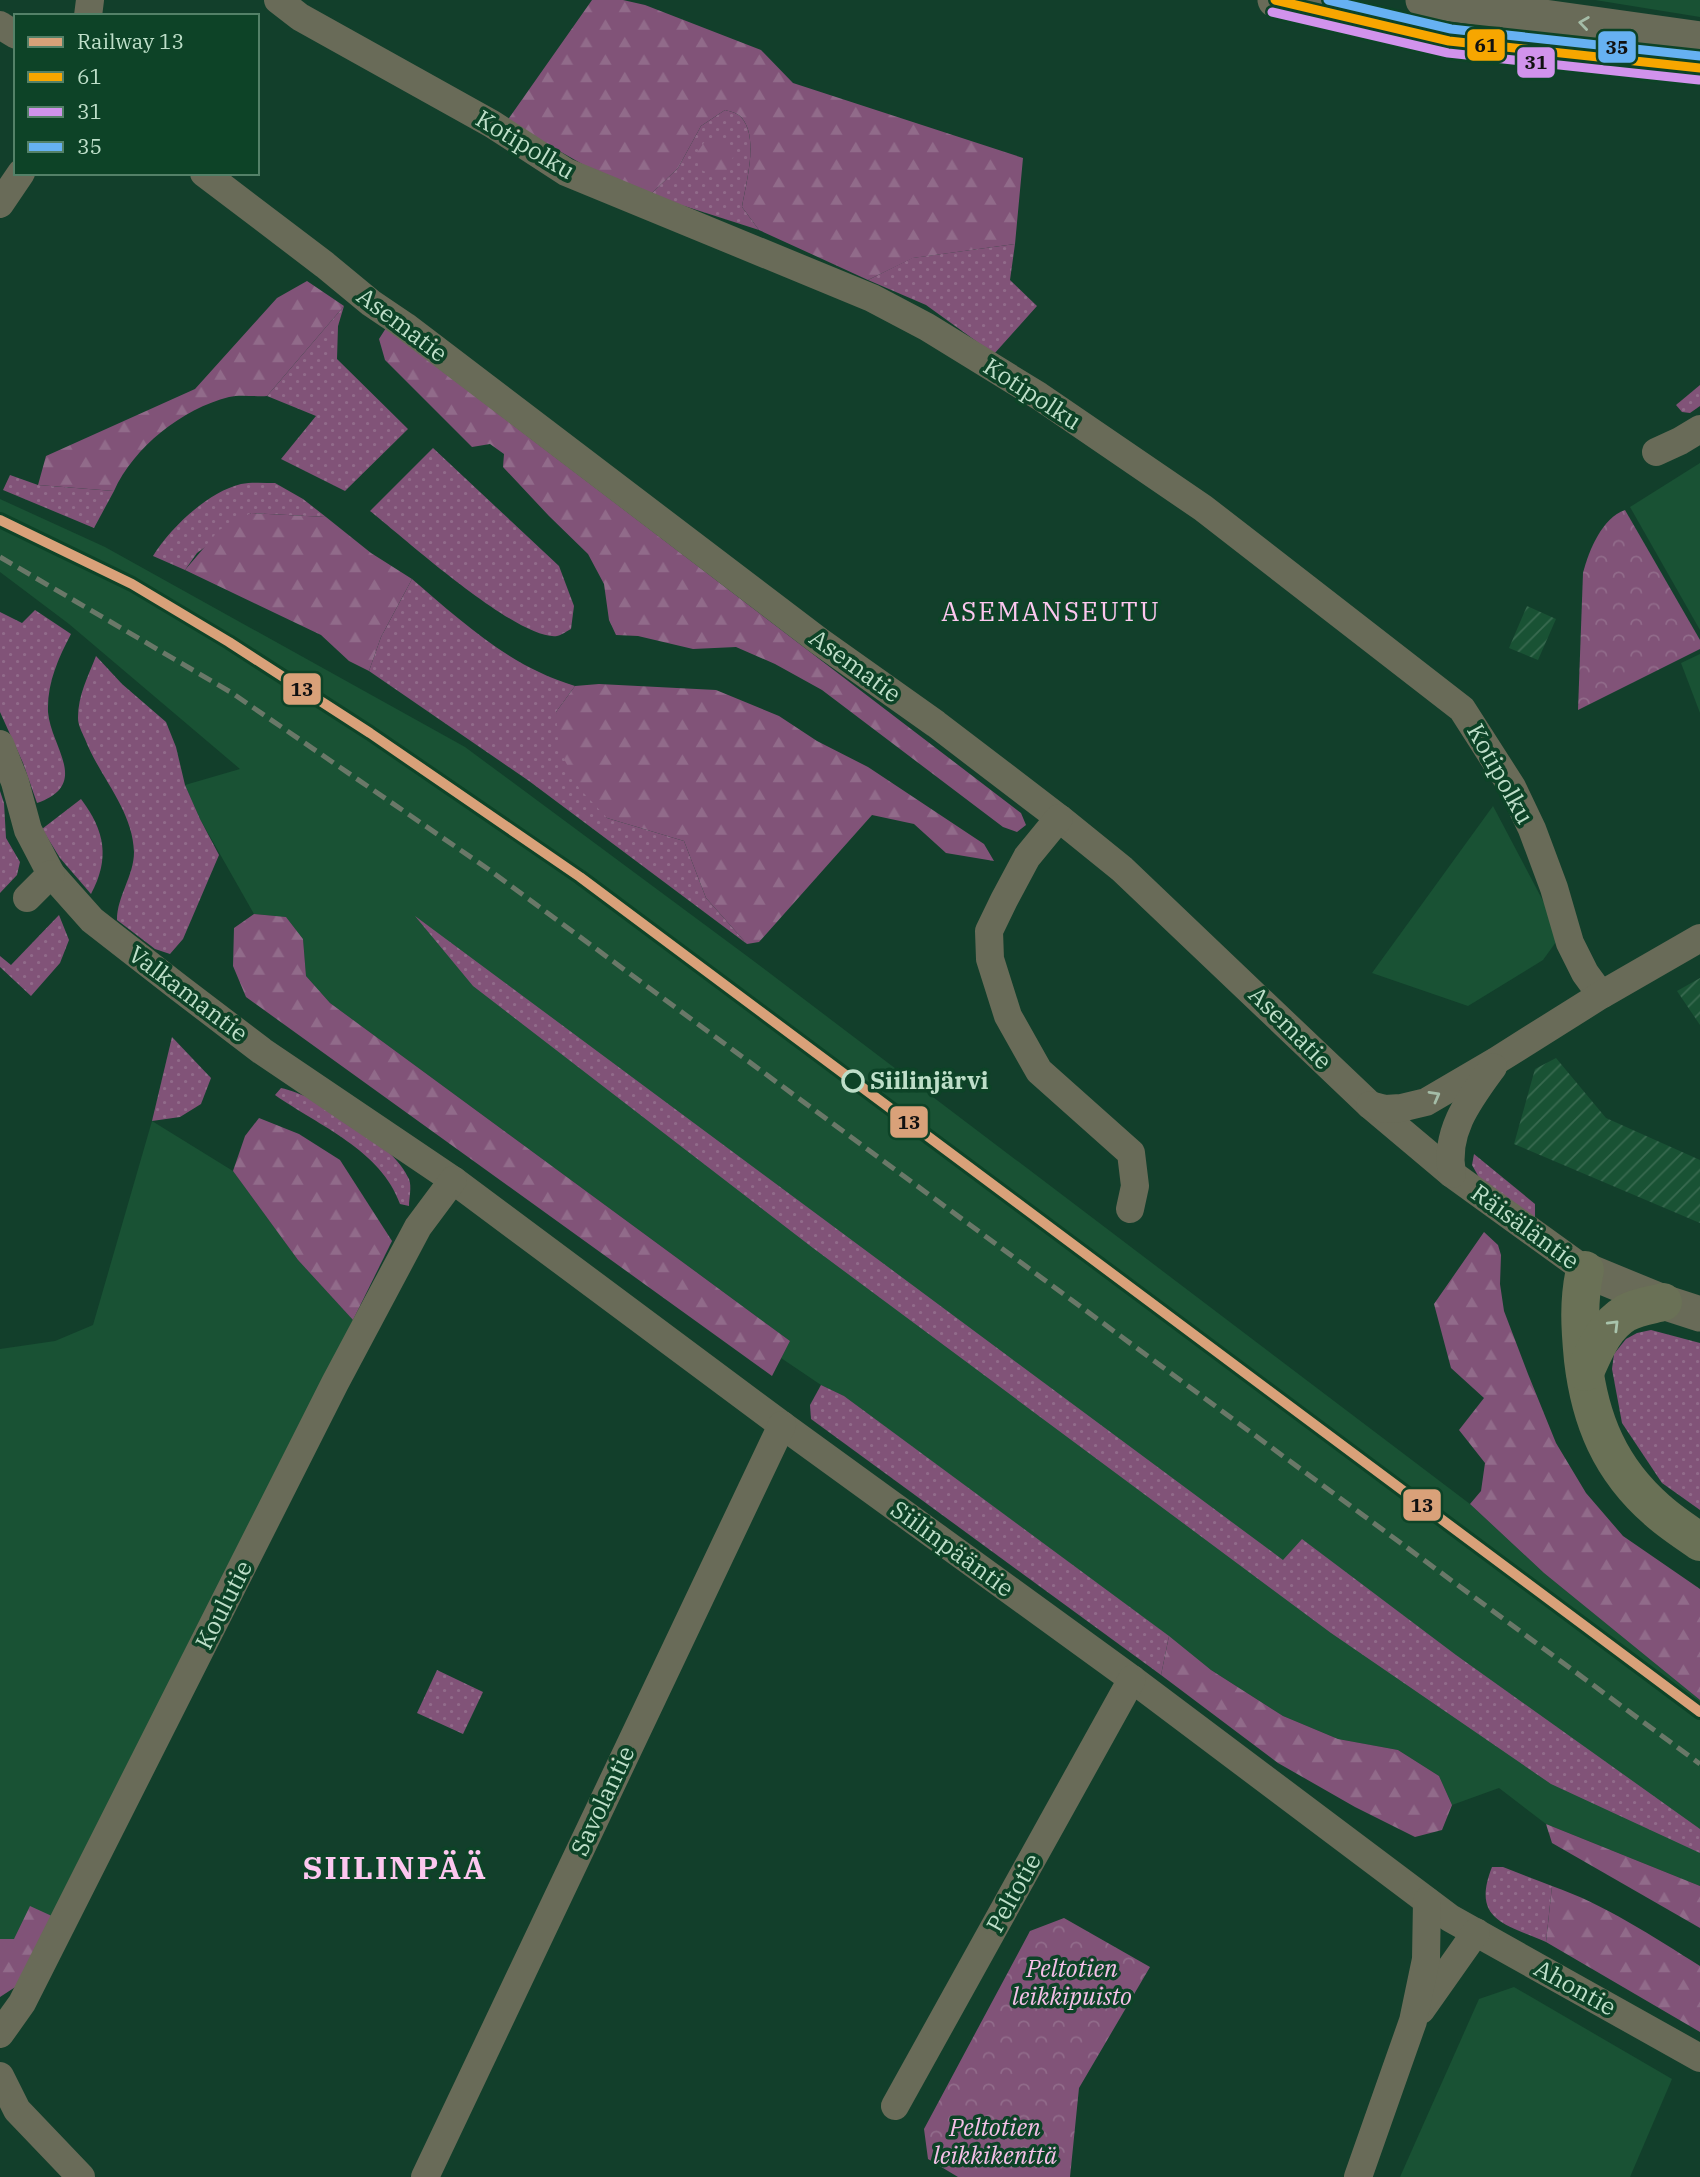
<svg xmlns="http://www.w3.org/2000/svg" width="1700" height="2177" font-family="'IBM Plex Serif',serif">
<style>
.built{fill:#195234}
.industrial{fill:url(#industrial-furrows)}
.grass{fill:url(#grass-dots)}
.forest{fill:url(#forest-firs)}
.park{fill:url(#park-crowns)}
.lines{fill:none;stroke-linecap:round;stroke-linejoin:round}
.minor{stroke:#696b58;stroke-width:28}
.tertiary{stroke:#696b58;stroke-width:35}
.primary{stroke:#6a7156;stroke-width:38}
.rail{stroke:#6a7868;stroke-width:5;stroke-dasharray:14 7;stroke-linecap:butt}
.bus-1-casing{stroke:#0d4327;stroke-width:14}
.bus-2-casing{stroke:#0d4327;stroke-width:14}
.bus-3-casing{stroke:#0d4327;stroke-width:14}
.bus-1{stroke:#f7a600;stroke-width:9}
.bus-2{stroke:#d193ec;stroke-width:9}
.bus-3{stroke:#66b1f2;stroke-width:9}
.rail-1-casing{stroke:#0d4327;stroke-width:16}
.rail-1{stroke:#d9a179;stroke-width:10}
.oneway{stroke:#a4bca7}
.oneway2{stroke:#a9c4ac}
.stop-dot{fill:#0d4327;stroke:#bedfc9;stroke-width:3.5}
.labels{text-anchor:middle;stroke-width:7;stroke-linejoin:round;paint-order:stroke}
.street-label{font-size:24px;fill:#bedfc9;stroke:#0d4327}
.stop-label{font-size:24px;font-weight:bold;fill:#bedfc9;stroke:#0d4327;text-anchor:start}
.park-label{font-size:24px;font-style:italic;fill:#f5c0e8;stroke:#0d4327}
.neighbourhood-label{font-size:26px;letter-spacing:2px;fill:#fdc7ef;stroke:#0d4327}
.district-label{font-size:32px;font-weight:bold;letter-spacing:2px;fill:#fdc7ef;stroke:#0d4327}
.line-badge{stroke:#0d4327;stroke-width:2.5}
.pale-badge-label{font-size:19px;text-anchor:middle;font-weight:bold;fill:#111}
</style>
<defs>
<pattern id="industrial-furrows" width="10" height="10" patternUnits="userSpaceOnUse" patternTransform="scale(1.75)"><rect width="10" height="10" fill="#195234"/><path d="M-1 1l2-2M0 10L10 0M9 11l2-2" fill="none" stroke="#396a50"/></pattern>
<pattern id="grass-dots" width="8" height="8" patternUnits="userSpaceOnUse" patternTransform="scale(1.75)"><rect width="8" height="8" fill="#815378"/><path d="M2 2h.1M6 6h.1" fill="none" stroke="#916b8a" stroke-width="1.8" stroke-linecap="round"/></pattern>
<pattern id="forest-firs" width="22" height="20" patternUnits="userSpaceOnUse" patternTransform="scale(1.75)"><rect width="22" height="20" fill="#815378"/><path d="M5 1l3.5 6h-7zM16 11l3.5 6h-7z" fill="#916b8a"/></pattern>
<pattern id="park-crowns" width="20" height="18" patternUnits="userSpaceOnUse" patternTransform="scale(1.75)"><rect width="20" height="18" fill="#815378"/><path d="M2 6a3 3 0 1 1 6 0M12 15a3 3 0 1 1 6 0" fill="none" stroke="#916b8a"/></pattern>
</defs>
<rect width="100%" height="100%" fill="#123f2b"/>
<g class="built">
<path d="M 1595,0 L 1700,0 L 1700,17 Z"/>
<path d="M 1700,463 L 1700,630 L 1630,507 Z"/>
<path d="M 0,499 L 105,547 L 465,747 L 751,959 L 1470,1504 L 1544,1573 L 1700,1700 L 1700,1886 L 1546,1824 L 1499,1788 L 1452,1805 L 1439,1776 L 1398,1750 L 1338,1739 L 1283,1716 L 1211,1670 L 844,1396 L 821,1385 L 781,1358 L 790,1341 L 330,1003 L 306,976 L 303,939 L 286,917 L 254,914 L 200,819 L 185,785 L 240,769 L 69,624 L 0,572 Z"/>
<path d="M 1700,654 L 1700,713 L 1681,663 Z"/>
<path d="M 1493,806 L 1561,935 L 1543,960 L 1468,1006 L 1372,973 Z"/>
<path d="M 152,1121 L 233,1171 L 298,1260 L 353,1320 L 54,1917 L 14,1939 L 0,1939 L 0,1349 L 55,1341 L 93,1325 Z"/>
<path d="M 1514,1987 L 1672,2079 L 1630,2177 L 1400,2177 L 1479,1999 Z"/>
</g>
<g class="industrial">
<path d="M 1527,606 L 1556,619 L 1538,660 L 1509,648 Z"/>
<path d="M 1700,978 L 1700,1025 L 1677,991 Z"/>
<path d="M 1556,1058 L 1606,1118 L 1700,1160 L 1700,1223 L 1514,1144 L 1535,1069 Z"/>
</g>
<g class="grass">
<path d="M 725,110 C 729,111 737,113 740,116 C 760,135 746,183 742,207 L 759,230 L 650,195 L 678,168 L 701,126 Z"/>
<path d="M 1015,244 L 1010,280 L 1037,306 L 994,354 L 926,305 L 868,280 L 912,258 Z"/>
<path d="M 344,306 L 338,326 L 337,359 L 408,429 L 345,491 L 281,459 L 316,416 L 267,396 Z"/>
<path d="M 1700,385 L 1700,406 L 1690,413 L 1682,412 L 1676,405 Z"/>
<path d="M 433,448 L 559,566 L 574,606 L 571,629 C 567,631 562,635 557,636 C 518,641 403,537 370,511 Z"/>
<path d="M 10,475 L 38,485 L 114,491 L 94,528 L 3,490 Z"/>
<path d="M 275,483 L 303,499 L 326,517 L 251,513 L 197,553 L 185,570 L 153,556 C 170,528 208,492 241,484 C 252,482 264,483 275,483 Z"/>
<path d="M 412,579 C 449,611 495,652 539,672 C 551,678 563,682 575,686 L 556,712 L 607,818 L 684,841 L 706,898 L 747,944 L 529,781 L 369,671 L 381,637 Z"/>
<path d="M 35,610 L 71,634 C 58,659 47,683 48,712 C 51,748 91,784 37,803 L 23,763 L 0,712 L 0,612 L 22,623 Z"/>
<path d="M 96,656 L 122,684 L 166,722 L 176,747 L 185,785 L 200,819 L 219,855 L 183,939 L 170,954 L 155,949 L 117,920 C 117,896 134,876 134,852 C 133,810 99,776 85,739 C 82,732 78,725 78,718 C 78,695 88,677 96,656 Z"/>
<path d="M 0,791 L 4,803 L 6,838 L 20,862 L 17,875 L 0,893 Z"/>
<path d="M 81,799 C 105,831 110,858 91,894 L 60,858 L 42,829 Z"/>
<path d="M 59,915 L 69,940 L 60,963 L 31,996 L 0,967 L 0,956 L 11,965 Z"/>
<path d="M 415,916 L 1283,1560 L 1302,1539 L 1456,1655 L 1700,1829 L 1700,1853 L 1551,1784 L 1331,1633 L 813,1248 L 473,986 Z"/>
<path d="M 172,1037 L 211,1078 L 201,1104 L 180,1117 L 152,1121 Z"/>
<path d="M 281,1088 C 318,1096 394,1144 409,1179 C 412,1187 409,1198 409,1206 L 400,1204 C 381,1150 319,1126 275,1095 Z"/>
<path d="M 1474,1154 L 1535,1204 L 1535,1219 L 1481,1181 L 1472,1165 Z"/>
<path d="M 1651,1330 L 1700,1343 L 1700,1510 L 1662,1483 L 1622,1423 L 1612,1369 L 1614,1354 L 1626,1339 L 1637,1333 Z"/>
<path d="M 821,1385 L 844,1396 L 1169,1636 L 1161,1675 L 811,1419 L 810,1405 Z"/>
<path d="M 437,1670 L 483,1692 L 463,1734 L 417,1713 Z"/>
<path d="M 1492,1867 L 1503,1867 L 1552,1886 L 1546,1942 C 1505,1924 1471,1920 1492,1867 Z"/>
</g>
<g class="forest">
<path d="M 592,0 L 623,0 L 645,5 L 761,50 L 793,83 L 1023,158 L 1015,244 L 913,258 L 868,280 L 759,230 L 742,207 C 746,183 760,135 740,116 C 737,113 729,111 725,110 L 701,126 L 678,168 L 650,195 L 589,168 L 507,121 Z"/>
<path d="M 723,138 L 731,146 L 734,155 L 727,170 L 715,176 L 699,169 L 696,154 L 706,140 Z"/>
<path d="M 307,281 L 344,306 L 267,396 C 255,397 241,394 229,397 C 182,409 134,447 114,491 L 38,485 L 46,456 L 195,389 L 277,298 Z"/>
<path d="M 386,328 L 1021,813 L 1026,825 L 1017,832 L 1003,827 L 822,690 L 775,664 L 736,647 L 693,649 L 638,636 L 616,635 L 609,620 L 604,584 L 588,554 L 549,516 L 503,467 L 504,454 L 490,444 L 472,447 L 385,360 L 379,339 Z"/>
<path d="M 251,513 L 326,517 L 371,553 L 412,579 L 381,637 L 369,671 L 349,661 L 321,635 L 185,570 L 219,530 Z"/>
<path d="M 599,684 L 716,690 L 779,716 L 817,741 L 868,767 L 984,844 L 994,861 L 946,853 L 914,824 L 872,815 L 759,942 L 747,944 L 706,898 L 684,841 L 607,818 L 579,788 L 559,749 L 556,712 L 575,686 Z"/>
<path d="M 254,914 L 286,917 L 303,939 L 306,976 L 330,1003 L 790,1341 L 772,1376 L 246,997 L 233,966 L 234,928 Z"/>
<path d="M 259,1118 L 299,1134 L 340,1160 L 392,1241 L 353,1320 L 298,1260 L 233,1171 L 245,1136 Z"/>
<path d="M 1484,1232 L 1498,1245 L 1501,1255 L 1500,1284 L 1504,1311 L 1528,1374 L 1556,1443 L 1586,1493 L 1623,1536 L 1700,1589 L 1700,1700 L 1544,1573 L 1470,1504 L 1481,1491 L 1485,1463 L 1459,1430 L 1484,1398 L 1451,1368 L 1434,1304 Z"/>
<path d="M 1169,1636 L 1211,1670 L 1283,1716 L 1338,1739 L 1398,1750 L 1439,1776 L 1452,1805 L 1442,1830 L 1415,1837 L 1355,1807 L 1278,1763 L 1161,1675 Z"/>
<path d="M 1546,1824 L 1700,1886 L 1700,1928 L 1552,1843 Z"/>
<path d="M 1552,1886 C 1606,1905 1652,1936 1700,1966 L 1700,2032 L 1546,1942 Z"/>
<path d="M 30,1906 L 54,1917 L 23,1982 L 0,1997 L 0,1939 L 14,1939 Z"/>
</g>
<g class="park">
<path d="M 1625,510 L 1700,640 L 1700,649 L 1578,710 L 1583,573 C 1589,550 1602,518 1625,510 Z"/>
<path d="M 1064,1918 L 1150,1967 L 1079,2088 L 1070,2177 L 958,2177 L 928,2159 L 924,2129 L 1030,1931 Z"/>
</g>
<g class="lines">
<g class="minor">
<path d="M 278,0 L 300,17 L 492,124 L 566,172 L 872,298 L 927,327 L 1039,396 L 1203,508 L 1462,709 L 1512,787 L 1532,829 L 1554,888 L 1570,943 L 1585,973 L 1601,995"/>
<path d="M 88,16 L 90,0"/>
<path d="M 0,25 L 16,35"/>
<path d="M 204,173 L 325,265 L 371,303 L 405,326 L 819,641 L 936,724 L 1059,818 L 1122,869 L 1370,1105 L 1452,1174 L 1585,1270"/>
<path d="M 0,204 L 21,173"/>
<path d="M 1656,452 L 1680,441 L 1700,429"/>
<path d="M 0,744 L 15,782 L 28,830 L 51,874 L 92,920 L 178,987 L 262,1051 L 453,1180 L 782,1425 L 1132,1679 L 1450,1918 L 1700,2058"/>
<path d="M 1059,818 L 1027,857 L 1004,900 L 989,931 L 990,959 L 1008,1016 L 1039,1071 L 1131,1153 L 1135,1186 L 1130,1209"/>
<path d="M 27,898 L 51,874"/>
<path d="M 1370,1105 L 1385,1109 L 1401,1108 L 1426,1102 L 1496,1061 L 1601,995 L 1700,938"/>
<path d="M 1452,1174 C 1444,1132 1469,1100 1493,1067"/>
<path d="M 1421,2010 L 1476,1932"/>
<path d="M 0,2034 L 22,2003 L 335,1383 L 418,1227 L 453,1180"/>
<path d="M 0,2076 L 17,2110 L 81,2177"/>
<path d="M 895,2106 L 1132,1679"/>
<path d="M 425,2177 L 782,1425"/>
<path d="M 1358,2177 L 1413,2021 L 1426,1959 L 1427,1901"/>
</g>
<g class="tertiary">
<path d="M 1275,0 L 1449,41 L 1700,68"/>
<path d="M 1423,0 L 1700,39"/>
<path d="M 1585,1270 L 1663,1302 L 1700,1314"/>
</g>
<g class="primary">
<path d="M 1585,1270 C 1578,1301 1580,1329 1583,1360 C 1590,1420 1610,1469 1657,1510 C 1670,1522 1686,1532 1700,1542"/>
<path d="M 1585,1372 C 1595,1350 1604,1326 1626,1313 C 1637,1307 1652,1305 1663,1302"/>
</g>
<path class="rail" d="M 0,557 L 232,693 L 488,869 L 1700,1764"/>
<g class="bus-1-casing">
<path id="bus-1" d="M 1275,0 L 1449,41 L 1700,68"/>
</g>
<g class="bus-2-casing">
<path id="bus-2" d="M 1272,12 L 1448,53 L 1699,80"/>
</g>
<g class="bus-3-casing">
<path id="bus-3" d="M 1328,0 L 1451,29 L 1700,56"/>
</g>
<use href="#bus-1" class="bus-1"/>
<use href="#bus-2" class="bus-2"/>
<use href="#bus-3" class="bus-3"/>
<g class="rail-1-casing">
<path id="rail-1" d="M 0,520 L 132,584 L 229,642 L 370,733 L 580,877 L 1700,1712"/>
</g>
<use href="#rail-1" class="rail-1"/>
</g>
<defs><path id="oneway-chevron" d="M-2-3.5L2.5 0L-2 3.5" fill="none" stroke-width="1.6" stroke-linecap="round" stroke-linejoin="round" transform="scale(1.75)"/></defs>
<g class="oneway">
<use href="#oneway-chevron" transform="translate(1584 23) rotate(-172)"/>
<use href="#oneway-chevron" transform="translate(1435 1096) rotate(-29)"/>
</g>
<use class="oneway2" href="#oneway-chevron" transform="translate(1614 1325) rotate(-45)"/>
<circle class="stop-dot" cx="853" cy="1081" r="10"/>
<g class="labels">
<g class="street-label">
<text transform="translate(525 145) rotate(31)" y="8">Kotipolku</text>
<text transform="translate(402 325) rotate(37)" y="8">Asematie</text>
<text transform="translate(1032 394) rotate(33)" y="8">Kotipolku</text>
<text transform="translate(855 666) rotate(36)" y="8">Asematie</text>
<text transform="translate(1500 774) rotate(61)" y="8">Kotipolku</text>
<text transform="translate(188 994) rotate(37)" y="8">Valkamantie</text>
<text transform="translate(1290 1028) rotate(45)" y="8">Asematie</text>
<text transform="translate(1525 1227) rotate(36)" y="8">Räisäläntie</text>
<text transform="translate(952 1549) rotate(36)" y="8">Siilinpääntie</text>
<text transform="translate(224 1605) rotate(-63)" y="8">Koulutie</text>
<text transform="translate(603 1801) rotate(-65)" y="8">Savolantie</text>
<text transform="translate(1014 1893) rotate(-61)" y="8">Peltotie</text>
<text transform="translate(1575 1988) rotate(29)" y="8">Ahontie</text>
</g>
<g class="stop-label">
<text x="870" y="1089">Siilinjärvi</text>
</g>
<g class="park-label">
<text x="1072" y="1977">Peltotien<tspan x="1072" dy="28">leikkipuisto</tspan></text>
<text x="995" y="2136">Peltotien<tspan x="995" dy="28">leikkikenttä</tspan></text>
</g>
<g class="neighbourhood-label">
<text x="1051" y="621">ASEMANSEUTU</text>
</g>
<g class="district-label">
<text x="395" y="1879">SIILINPÄÄ</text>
</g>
</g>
<g class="line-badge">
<rect x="1466" y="28" width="40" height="34" rx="7" fill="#f7a600"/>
<rect x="1597" y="30" width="40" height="34" rx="7" fill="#66b1f2"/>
<rect x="1516" y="46" width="40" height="33" rx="7" fill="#d193ec"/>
<rect x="282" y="672" width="40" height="34" rx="7" fill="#d9a179"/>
<rect x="889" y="1105" width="40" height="34" rx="7" fill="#d9a179"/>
<rect x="1402" y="1488" width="40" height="34" rx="7" fill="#d9a179"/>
</g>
<g class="pale-badge-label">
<text x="1486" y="52">61</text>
<text x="1617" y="54">35</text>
<text x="1536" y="69">31</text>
<text x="302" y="696">13</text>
<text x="909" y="1129">13</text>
<text x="1422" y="1512">13</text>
</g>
<rect x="14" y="14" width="245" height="161" fill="#0d4327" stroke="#548168" stroke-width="2"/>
<rect x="28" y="37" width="35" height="10" fill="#d9a179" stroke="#548168" stroke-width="2"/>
<text x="77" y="49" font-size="21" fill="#bedfc9">Railway 13</text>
<rect x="28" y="72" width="35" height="10" fill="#f7a600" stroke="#548168" stroke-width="2"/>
<text x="77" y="84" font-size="21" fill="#bedfc9">61</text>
<rect x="28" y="107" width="35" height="10" fill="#d193ec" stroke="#548168" stroke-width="2"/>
<text x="77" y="119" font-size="21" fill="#bedfc9">31</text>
<rect x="28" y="142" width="35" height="10" fill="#66b1f2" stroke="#548168" stroke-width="2"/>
<text x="77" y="154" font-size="21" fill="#bedfc9">35</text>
</svg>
